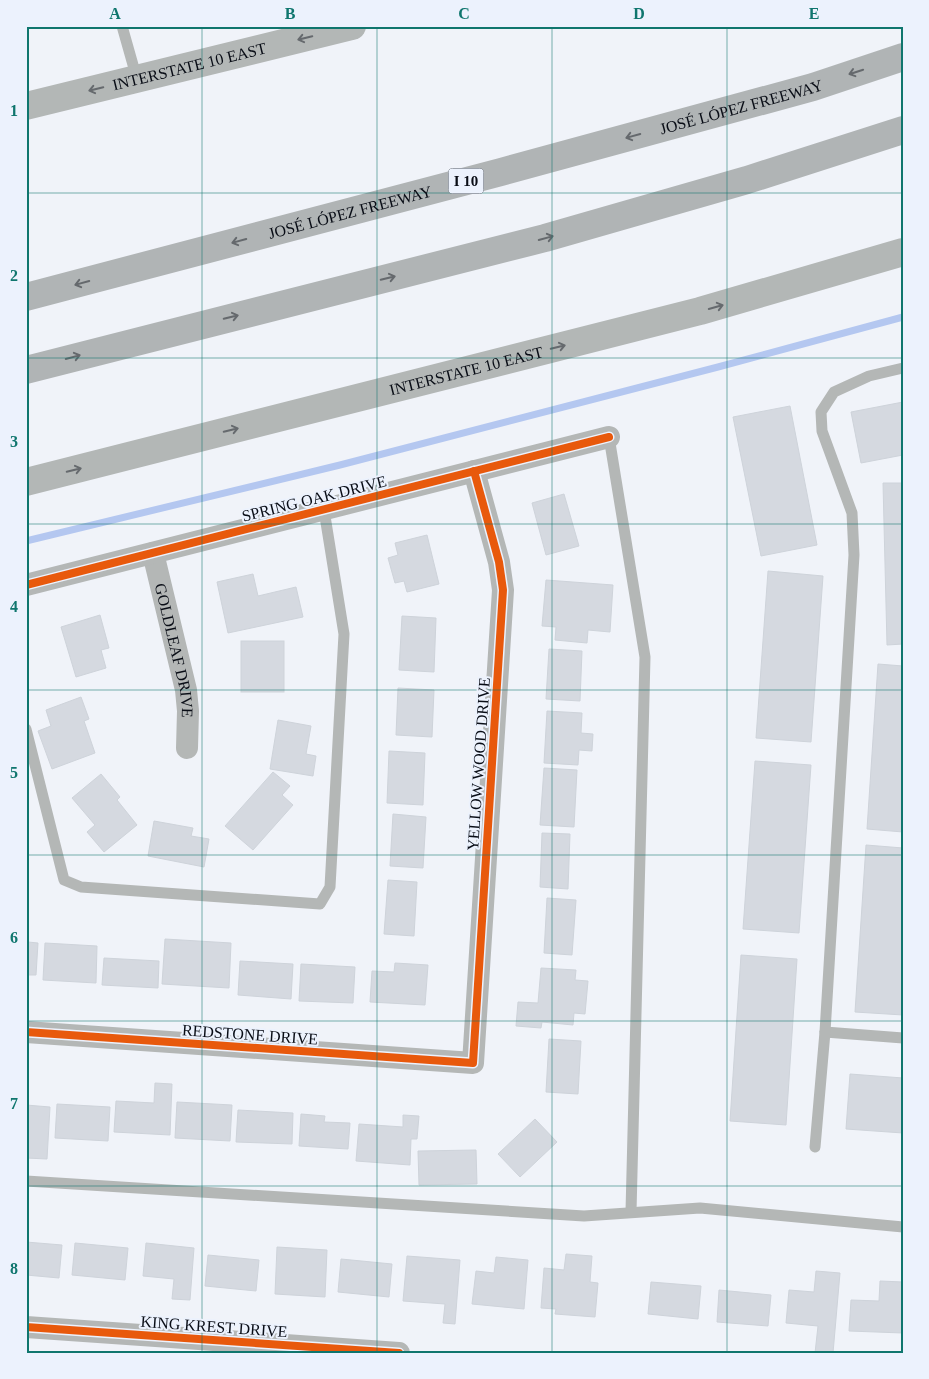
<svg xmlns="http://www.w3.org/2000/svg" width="929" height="1379" font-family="Georgia,serif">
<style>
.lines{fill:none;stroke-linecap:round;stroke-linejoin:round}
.stream{stroke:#b4c7f0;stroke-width:7}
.building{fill:#d5d9e0;stroke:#ced3da}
.service{stroke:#b4b7b6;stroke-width:11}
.minor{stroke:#b4b7b6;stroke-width:22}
.secondary{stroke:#b3b7b6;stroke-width:28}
.motorway{stroke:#b0b4b5;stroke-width:28}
.cycleway-casing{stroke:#ecf2fd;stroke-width:11}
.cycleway{stroke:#e8590c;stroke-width:8}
.oneway{stroke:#666a6e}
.oneway2{stroke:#65696d}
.grid{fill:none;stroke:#0f766e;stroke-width:1;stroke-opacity:0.55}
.labels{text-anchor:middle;stroke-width:4;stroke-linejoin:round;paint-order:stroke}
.shield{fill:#ecf2fd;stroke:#4d525b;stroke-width:1}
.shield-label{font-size:15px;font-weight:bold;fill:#090d16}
.street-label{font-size:16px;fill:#090d16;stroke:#ecf2fd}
.neatline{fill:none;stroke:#0f766e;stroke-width:2}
.grid-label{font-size:16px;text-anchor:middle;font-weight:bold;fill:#0f766e}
</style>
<rect width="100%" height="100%" fill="#f0f3f9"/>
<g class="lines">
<path class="stream" d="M 26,541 L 340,465 L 718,367 L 903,317"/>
</g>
<g class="building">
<path d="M 903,402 L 903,455 L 861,463 L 851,412 Z"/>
<path d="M 790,406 L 817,545 L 761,556 L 733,417 Z"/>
<path d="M 883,483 L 903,483 L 903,644 L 887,645 Z"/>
<path d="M 564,494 L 579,546 L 546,555 L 532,503 Z"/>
<path d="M 427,535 L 439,584 L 407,592 L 404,581 L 395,583 L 388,558 L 398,555 L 395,543 Z"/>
<path d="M 768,571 L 823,576 L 811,742 L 756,738 Z"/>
<path d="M 253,574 L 258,596 L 296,587 L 303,617 L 228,633 L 217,582 Z"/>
<path d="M 546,580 L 613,585 L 610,632 L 588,630 L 587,643 L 555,640 L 556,627 L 542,626 Z"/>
<path d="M 100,615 L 109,648 L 101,650 L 106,668 L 76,677 L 61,627 Z"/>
<path d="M 402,616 L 436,618 L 434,672 L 399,670 Z"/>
<rect x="241" y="641" width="43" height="51"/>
<path d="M 549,649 L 582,651 L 580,701 L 546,699 Z"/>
<path d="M 878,664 L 903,666 L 903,832 L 867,829 Z"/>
<path d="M 398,688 L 434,690 L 432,737 L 396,735 Z"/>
<path d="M 81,697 L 89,719 L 84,721 L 95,753 L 52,769 L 38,731 L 51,726 L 46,710 Z"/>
<path d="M 547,711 L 582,713 L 581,733 L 593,734 L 592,751 L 579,750 L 578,765 L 544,763 Z"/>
<path d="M 278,720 L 311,726 L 306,754 L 316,756 L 313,776 L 270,769 Z"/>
<path d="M 389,751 L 425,753 L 423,805 L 387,803 Z"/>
<path d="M 755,761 L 811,765 L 799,933 L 743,929 Z"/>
<path d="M 544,768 L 577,770 L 574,827 L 540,825 Z"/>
<path d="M 273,772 L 290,786 L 282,795 L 293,805 L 253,850 L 225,826 Z"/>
<path d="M 101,774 L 120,797 L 117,800 L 137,825 L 104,852 L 87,832 L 95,825 L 72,798 Z"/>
<path d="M 393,814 L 426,817 L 423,868 L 390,866 Z"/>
<path d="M 154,821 L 193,828 L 191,836 L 209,839 L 204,867 L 148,856 Z"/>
<path d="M 542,833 L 570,834 L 568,889 L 540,887 Z"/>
<path d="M 866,845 L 903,848 L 903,1015 L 855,1012 Z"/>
<path d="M 388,880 L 417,882 L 414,936 L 384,934 Z"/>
<path d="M 547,898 L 576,900 L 572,955 L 544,953 Z"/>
<path d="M 26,927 L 28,927 L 28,942 L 38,943 L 36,975 L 26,975 Z"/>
<path d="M 165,939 L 231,943 L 229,988 L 162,984 Z"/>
<path d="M 45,943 L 97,946 L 96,983 L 43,980 Z"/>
<path d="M 741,955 L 797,959 L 786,1125 L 730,1121 Z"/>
<path d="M 104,958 L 159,961 L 158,988 L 102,985 Z"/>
<path d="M 240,961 L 293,964 L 291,999 L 238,995 Z"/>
<path d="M 395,963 L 428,965 L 425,1005 L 370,1002 L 372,971 L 394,972 Z"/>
<path d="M 301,964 L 355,967 L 353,1003 L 299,1001 Z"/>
<path d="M 541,968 L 576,970 L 575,980 L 588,981 L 585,1014 L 574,1013 L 573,1025 L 542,1022 L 541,1028 L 516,1026 L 518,1002 L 538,1003 Z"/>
<path d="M 549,1039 L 581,1041 L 578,1094 L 546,1092 Z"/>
<path d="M 850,1074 L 903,1078 L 903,1133 L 846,1129 Z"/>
<path d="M 155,1083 L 172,1084 L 170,1135 L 114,1132 L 116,1101 L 154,1103 Z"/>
<path d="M 177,1102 L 232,1105 L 230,1141 L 175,1138 Z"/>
<path d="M 57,1104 L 110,1107 L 108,1141 L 55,1138 Z"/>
<path d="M 26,1105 L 50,1107 L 47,1159 L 26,1158 Z"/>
<path d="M 238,1110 L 293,1113 L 292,1144 L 236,1142 Z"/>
<path d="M 301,1114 L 325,1116 L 324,1122 L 350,1123 L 348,1149 L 299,1146 Z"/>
<path d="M 403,1115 L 419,1116 L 417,1139 L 411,1139 L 410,1165 L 356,1161 L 359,1124 L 403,1127 Z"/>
<path d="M 535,1119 L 557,1142 L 520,1177 L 498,1154 Z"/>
<path d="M 476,1150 L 477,1184 L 419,1185 L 418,1151 Z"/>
<path d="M 26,1242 L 62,1245 L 59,1278 L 26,1275 Z"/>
<path d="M 75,1243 L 128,1248 L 125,1280 L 72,1275 Z"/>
<path d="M 146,1243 L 194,1248 L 190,1300 L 172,1299 L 174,1279 L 143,1276 Z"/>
<path d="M 277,1247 L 327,1250 L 325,1297 L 275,1294 Z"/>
<path d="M 566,1254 L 592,1256 L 590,1282 L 598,1283 L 595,1317 L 555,1314 L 556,1309 L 541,1308 L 544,1268 L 564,1270 Z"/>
<path d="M 208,1255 L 259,1260 L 256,1291 L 205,1286 Z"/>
<path d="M 407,1256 L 460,1260 L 455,1324 L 443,1323 L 445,1304 L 403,1301 Z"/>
<path d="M 496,1257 L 528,1260 L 524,1309 L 472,1304 L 476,1271 L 494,1273 Z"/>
<path d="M 341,1259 L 392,1264 L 389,1297 L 338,1292 Z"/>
<path d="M 816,1271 L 840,1273 L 833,1353 L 815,1353 L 818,1326 L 786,1323 L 789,1290 L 814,1292 Z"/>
<path d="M 880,1281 L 903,1282 L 903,1333 L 849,1331 L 851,1300 L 879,1301 Z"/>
<path d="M 651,1282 L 701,1286 L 698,1319 L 648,1314 Z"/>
<path d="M 719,1290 L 771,1295 L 768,1326 L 717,1322 Z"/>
</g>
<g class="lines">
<g class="service">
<path d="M 122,26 L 137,79"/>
<path d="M 609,437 L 645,657 L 631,1212"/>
<path d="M 26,729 L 64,880 L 81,887 L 320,904 L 330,887 L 344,634 L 324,510"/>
<path d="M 825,1032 L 903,1038"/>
<path d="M 815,1147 L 825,1032 L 854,555 L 852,513 L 822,431 L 821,412 L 834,392 L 869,376 L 903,368"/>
<path d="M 26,1181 L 584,1216 L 700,1208 L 903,1227"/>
</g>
<g class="minor">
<path id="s1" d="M 153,553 L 186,690 L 188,711 L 187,748"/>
<path d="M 26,585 L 609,437"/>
<path d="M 26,1032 L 473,1063 L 503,590 L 499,562 L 474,471"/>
<path d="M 26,1327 L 399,1353"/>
</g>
<g class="secondary">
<path id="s2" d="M 26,106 L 352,26"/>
<path id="s3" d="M 26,482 L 700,311 L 903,252"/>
</g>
<g class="motorway">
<path id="s4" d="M 26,297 L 501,172 L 813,87 L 903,57"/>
<path d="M 26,370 L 545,238 L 747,180 L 903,130"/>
</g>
<g class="cycleway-casing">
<g id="cycleway">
<path d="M 26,585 L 609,437"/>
<path d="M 26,1032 L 473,1063 L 503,590 L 499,562 L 474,471"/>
<path d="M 26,1327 L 399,1353"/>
</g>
</g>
<use href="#cycleway" class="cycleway"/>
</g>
<defs><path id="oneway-shaft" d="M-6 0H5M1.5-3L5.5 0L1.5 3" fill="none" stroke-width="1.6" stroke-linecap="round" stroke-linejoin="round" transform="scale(1.25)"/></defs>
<g class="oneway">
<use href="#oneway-shaft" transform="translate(305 38) rotate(166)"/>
<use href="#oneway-shaft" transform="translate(96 89) rotate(166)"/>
<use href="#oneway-shaft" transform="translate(716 307) rotate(-16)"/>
<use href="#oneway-shaft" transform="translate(558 347) rotate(-14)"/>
<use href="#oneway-shaft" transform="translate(231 430) rotate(-14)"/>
<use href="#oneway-shaft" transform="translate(74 470) rotate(-14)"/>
</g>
<g class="oneway2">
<use href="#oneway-shaft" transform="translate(856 72) rotate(162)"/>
<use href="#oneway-shaft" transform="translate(633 136) rotate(165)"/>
<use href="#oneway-shaft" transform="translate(546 238) rotate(-15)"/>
<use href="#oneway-shaft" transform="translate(239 241) rotate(165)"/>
<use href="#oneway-shaft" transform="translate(388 278) rotate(-14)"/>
<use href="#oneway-shaft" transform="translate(82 283) rotate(165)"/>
<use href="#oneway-shaft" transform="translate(231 317) rotate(-14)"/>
<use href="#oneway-shaft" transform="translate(73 357) rotate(-15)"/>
</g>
<path class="grid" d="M 202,26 L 202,1353M 377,26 L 377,1353M 552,26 L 552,1353M 727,26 L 727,1353M 26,193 L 903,193M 26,358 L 903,358M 26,524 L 903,524M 26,690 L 903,690M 26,855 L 903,855M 26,1021 L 903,1021M 26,1186 L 903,1186"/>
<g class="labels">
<rect class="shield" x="448.5" y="168.5" width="35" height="25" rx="4"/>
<g class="shield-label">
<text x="466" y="186">I 10</text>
</g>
<g class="street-label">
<text dy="6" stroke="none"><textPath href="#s2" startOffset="168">INTERSTATE 10 EAST</textPath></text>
<text dy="6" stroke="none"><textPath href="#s4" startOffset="740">JOSÉ LÓPEZ FREEWAY</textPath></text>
<text dy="6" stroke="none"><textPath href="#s4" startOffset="335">JOSÉ LÓPEZ FREEWAY</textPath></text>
<text dy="6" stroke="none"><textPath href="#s3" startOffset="454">INTERSTATE 10 EAST</textPath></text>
<text transform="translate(314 498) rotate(-14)" y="6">SPRING OAK DRIVE</text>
<text dy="6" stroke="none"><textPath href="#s1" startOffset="100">GOLDLEAF DRIVE</textPath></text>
<text transform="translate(478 764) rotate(-86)" y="6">YELLOW WOOD DRIVE</text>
<text transform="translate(250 1034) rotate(4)" y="6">REDSTONE DRIVE</text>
<text transform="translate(214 1326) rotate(4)" y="6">KING KREST DRIVE</text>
</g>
</g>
<rect width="929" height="1379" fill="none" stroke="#ecf2fd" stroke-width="55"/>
<rect x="28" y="28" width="874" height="1324" class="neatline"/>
<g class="grid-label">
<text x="115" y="19">A</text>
<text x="290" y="19">B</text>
<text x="464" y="19">C</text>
<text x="639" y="19">D</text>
<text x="814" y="19">E</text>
<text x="14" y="116">1</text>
<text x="14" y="281">2</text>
<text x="14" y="447">3</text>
<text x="14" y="612">4</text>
<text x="14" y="778">5</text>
<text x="14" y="943">6</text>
<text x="14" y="1109">7</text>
<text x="14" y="1274">8</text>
</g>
</svg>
